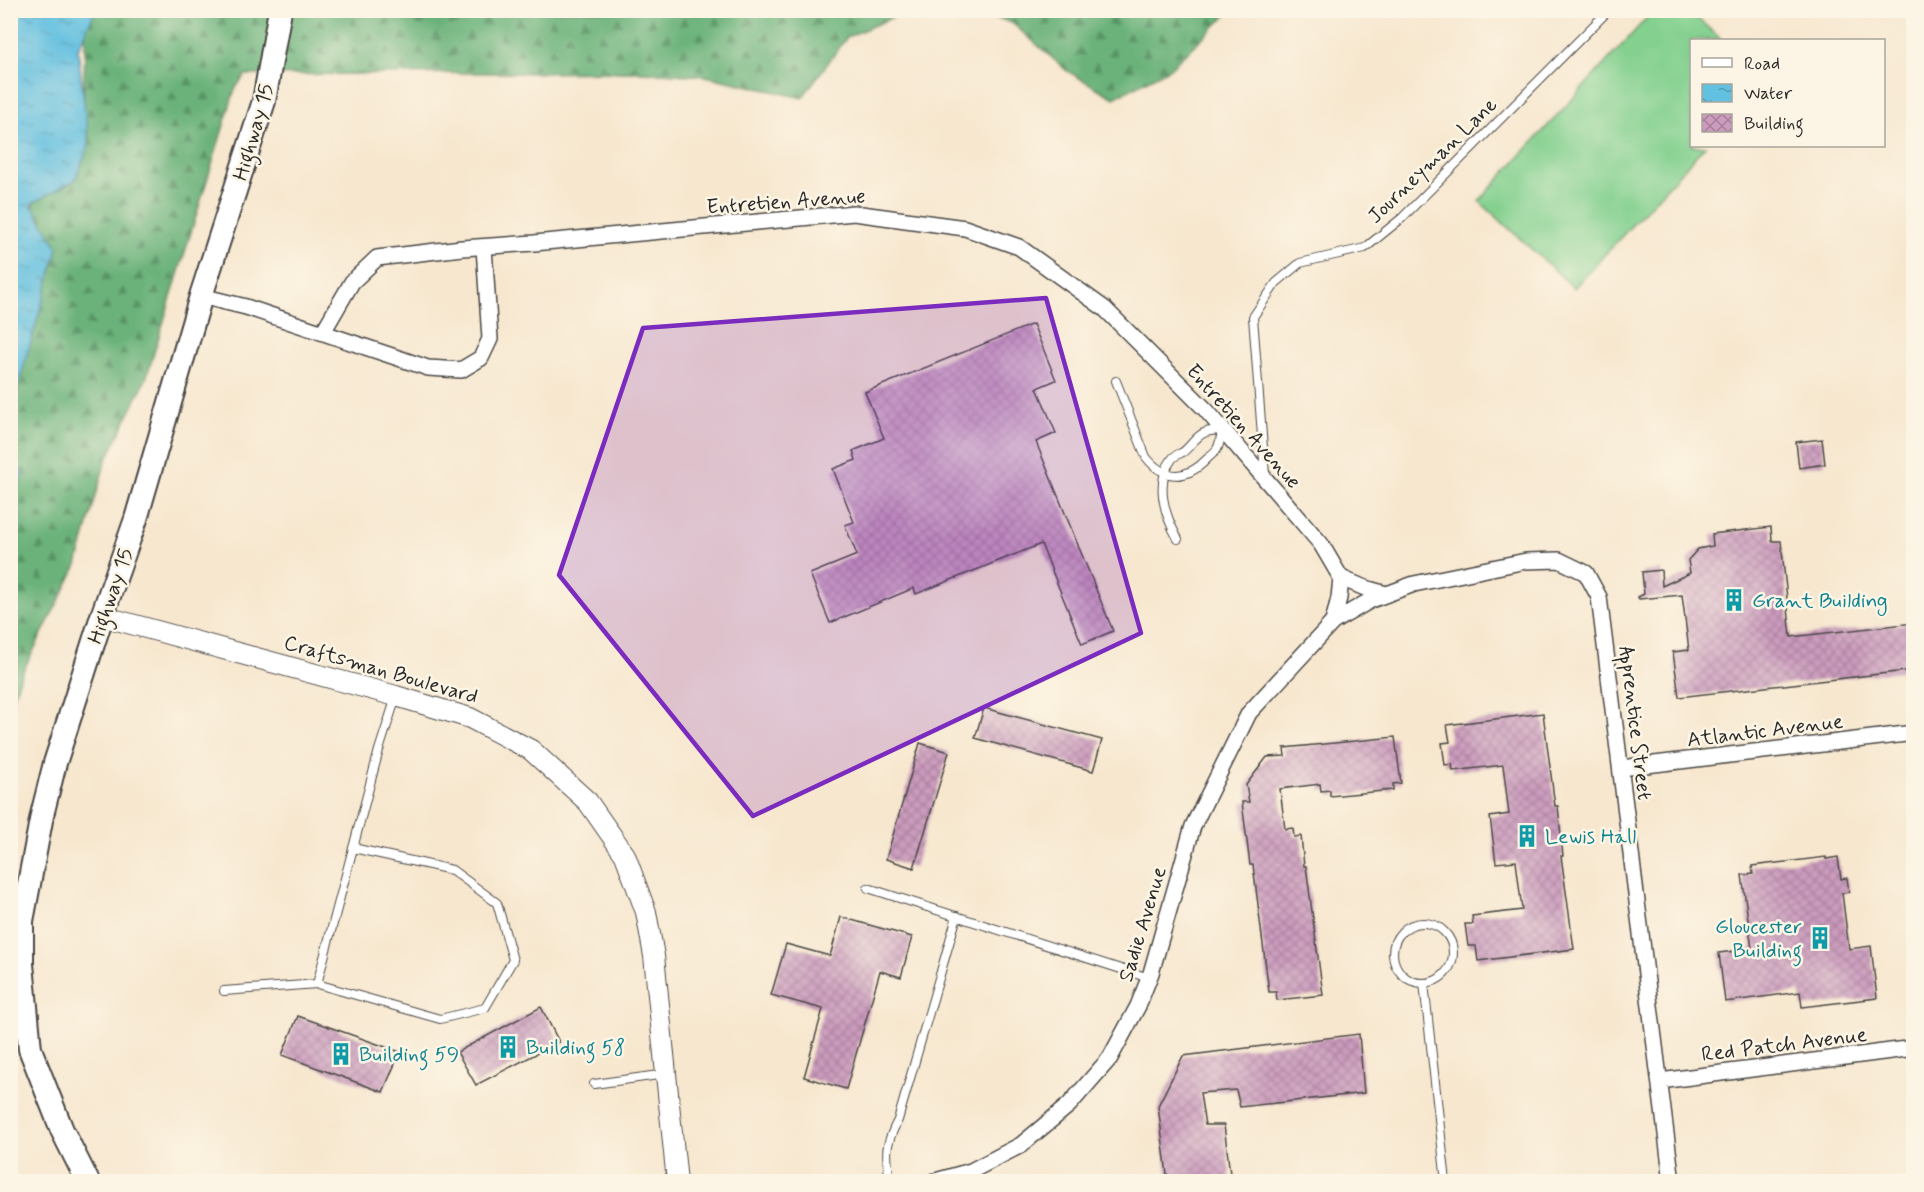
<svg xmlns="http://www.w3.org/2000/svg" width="1924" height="1192" font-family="Mynerve,sans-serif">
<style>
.forest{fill:url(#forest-firs);stroke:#4a6e52;stroke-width:1.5}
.pitch{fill:#83d08f;stroke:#577e5d;stroke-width:1.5}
.water{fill:url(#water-ripples);stroke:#467686;stroke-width:1.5}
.building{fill:url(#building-cross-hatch)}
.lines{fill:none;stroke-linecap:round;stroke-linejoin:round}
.service-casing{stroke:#4a4744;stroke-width:10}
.minor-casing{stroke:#4a4744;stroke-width:18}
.tertiary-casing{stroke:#4a4744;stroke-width:22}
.secondary-casing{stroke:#4a4744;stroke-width:26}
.service{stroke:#fff;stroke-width:8}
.minor{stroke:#fff;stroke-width:15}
.tertiary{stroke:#fff;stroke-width:20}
.secondary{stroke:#fff;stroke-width:22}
.marked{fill:#7b2cbf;fill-opacity:0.2;stroke:#7b2cbf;stroke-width:4.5;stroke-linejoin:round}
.labels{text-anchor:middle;stroke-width:5;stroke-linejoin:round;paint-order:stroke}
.street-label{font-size:21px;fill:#2b2b2b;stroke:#fcf5e5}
.culture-label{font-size:21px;fill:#0d838f;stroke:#fcf5e5;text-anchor:start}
</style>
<defs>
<pattern id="forest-firs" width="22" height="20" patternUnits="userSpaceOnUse" patternTransform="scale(1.5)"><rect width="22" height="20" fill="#6ab27a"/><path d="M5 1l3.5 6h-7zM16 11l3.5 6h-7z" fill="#579164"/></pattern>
<pattern id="water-ripples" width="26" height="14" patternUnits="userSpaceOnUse" patternTransform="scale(1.5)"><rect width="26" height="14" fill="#62c0e0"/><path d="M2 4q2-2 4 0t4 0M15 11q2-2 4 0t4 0" fill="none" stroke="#519cb6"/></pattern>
<pattern id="building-cross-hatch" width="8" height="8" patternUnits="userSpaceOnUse" patternTransform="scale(1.5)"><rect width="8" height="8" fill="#cc9bbe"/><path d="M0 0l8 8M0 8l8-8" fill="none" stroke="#a67f9b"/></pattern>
</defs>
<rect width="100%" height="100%" fill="#fcf5e5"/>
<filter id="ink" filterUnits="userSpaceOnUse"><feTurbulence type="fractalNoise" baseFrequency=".0167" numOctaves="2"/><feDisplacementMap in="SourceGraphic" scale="12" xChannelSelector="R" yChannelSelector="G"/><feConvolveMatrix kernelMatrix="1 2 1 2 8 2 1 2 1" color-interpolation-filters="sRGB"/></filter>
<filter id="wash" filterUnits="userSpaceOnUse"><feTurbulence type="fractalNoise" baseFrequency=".008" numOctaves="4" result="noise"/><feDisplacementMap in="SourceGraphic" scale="24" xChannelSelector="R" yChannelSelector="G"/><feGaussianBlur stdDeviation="1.35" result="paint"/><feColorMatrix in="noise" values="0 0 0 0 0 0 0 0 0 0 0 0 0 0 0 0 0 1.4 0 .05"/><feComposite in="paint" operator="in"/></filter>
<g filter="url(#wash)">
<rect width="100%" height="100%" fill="#f7e7cf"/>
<g class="forest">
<path d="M 86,11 L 907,11 L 847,37 L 802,98 L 705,76 L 643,72 L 245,75 L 235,89 L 146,379 L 105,463 L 77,565 L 21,675 L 11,705 L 11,320 L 25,271 L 37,181 L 83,115 Z"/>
<path d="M 976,11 L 1231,10 L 1231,11 L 1169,69 L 1114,98 L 1067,71 L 1012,23 Z"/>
</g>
<path class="pitch" d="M 1654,10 L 1689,11 L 1722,40 L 1692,40 L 1692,146 L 1705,146 L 1574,288 L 1479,201 Z"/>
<g class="water">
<path d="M 11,10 L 95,11 L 78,49 L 89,145 L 75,180 L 31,204 L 58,248 L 11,411 Z"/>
<path d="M 11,458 L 23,473 L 11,507 Z"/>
</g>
<g id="blocks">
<g class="building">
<path d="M 1033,324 L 1056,380 L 1037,388 L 1056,433 L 1036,442 L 1113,631 L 1082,644 L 1041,544 L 916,594 L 914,588 L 830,623 L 810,574 L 857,555 L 845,525 L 854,522 L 833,469 L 856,460 L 853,451 L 884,438 L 865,392 Z"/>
<path d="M 1822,439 L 1825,464 L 1799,468 L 1796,442 Z"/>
<path d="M 1771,527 L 1772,541 L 1781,541 L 1791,637 L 1914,623 L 1914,670 L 1679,697 L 1673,652 L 1689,650 L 1682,595 L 1639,599 L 1638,597 L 1644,594 L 1642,572 L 1661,570 L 1662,586 L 1690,573 L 1688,560 L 1698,549 L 1713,546 L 1712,534 Z"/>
<path d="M 984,708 L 1102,740 L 1093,771 L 975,738 Z"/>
<path d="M 1543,713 L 1555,806 L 1558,806 L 1563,856 L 1561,856 L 1574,949 L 1478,961 L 1476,946 L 1468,946 L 1465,924 L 1473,924 L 1472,916 L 1522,910 L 1516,861 L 1496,863 L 1490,817 L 1509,814 L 1503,765 L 1453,771 L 1452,764 L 1445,765 L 1442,743 L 1450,742 L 1447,725 Z"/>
<path d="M 1395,737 L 1401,783 L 1393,784 L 1393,790 L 1330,796 L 1330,790 L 1321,791 L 1320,784 L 1280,789 L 1285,829 L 1293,828 L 1294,837 L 1301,836 L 1304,866 L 1306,866 L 1323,995 L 1277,1000 L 1276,992 L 1269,992 L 1253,865 L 1250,865 L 1242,802 L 1249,802 L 1246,785 L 1267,757 L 1285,756 L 1284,748 Z"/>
<path d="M 920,743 L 949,752 L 914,868 L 886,859 Z"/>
<path d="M 1826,857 L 1826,859 L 1838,857 L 1841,879 L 1847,878 L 1849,892 L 1842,893 L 1849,949 L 1871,946 L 1877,998 L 1802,1007 L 1800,992 L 1725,1002 L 1719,953 L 1752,949 L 1742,875 L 1753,874 L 1752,866 Z"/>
<path d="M 841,917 L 912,937 L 901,977 L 880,971 L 846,1089 L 804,1077 L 823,1009 L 771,995 L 786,944 L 830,956 Z"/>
<path d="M 541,1007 L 559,1042 L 476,1085 L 457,1052 Z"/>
<path d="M 298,1016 L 400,1052 L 383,1092 L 282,1055 Z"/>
<path d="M 1359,1034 L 1364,1093 L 1240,1107 L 1236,1090 L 1200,1093 L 1205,1125 L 1224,1125 L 1231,1182 L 1168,1182 L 1158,1106 L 1183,1056 Z"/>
</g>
</g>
</g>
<g filter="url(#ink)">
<use href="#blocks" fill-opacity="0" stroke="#4a4744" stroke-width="1.5"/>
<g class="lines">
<g class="service-casing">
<g id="service">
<path d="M 1116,381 L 1146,457 C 1165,481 1187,480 1207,459 C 1210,456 1215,452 1217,449 C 1220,444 1221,436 1222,430 C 1217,431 1209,430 1204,433 C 1196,436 1190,447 1183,452 C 1179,454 1175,455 1172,459 C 1154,483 1165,516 1178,539"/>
<path d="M 1265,475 L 1253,317 L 1276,283 L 1300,263 L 1365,248 L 1402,218 L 1609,10"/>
<path d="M 868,888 L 1149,978"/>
<circle cx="1423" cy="953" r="30"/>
<path d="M 1424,983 L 1446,1182"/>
<path d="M 317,984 L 379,750 L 396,697"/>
<path d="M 224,991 L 317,984 L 440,1019 L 485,1008 L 513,960 L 497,903 L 452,870 L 353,848"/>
<path d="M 594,1084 L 666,1074"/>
<path d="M 890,1182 C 886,1153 884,1147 898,1120 L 957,916"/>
</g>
</g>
<g class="minor-casing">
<g id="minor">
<path d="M 201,296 L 246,307 L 428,368 L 461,370 L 481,358 L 490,339 L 484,247"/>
<path d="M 323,332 L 352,282 L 377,258 L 462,248 L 534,243 L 854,213 L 965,228 L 1019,247 L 1105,309 L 1206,410 L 1321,544 L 1341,578 L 1339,598 L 1333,622"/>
<path d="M 1341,578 L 1365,588 L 1386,594"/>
<path d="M 1621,768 L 1914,733"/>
<path d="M 1660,1081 L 1914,1048"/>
<path d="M 932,1182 L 971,1171 L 1021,1145 L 1069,1105 L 1110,1058 L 1138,1006 L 1151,973 L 1193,826 L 1249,713 L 1333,622 L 1371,600 L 1414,584 L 1526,561 L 1559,560 L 1586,573 L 1599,597 L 1672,1182"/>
</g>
</g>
<g class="tertiary-casing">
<path id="tertiary" d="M 102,616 L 396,696 L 470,718 L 531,750 L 588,802 L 625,855 L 646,912 L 654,956 L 677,1182"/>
</g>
<g class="secondary-casing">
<path id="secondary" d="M 88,1182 L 62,1130 L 30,1049 L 22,964 L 22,921 L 42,815 L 55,763 L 102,616 L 136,519 L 201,296 L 264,101 L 280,10"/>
</g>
<use href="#service" class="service"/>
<use href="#minor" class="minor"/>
<use href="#tertiary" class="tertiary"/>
<use href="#secondary" class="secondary"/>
</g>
</g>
<path class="marked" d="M 1046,298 L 1141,633 L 753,816 L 559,575 L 643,328 Z"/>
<defs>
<g id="building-bare" transform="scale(1.8)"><path d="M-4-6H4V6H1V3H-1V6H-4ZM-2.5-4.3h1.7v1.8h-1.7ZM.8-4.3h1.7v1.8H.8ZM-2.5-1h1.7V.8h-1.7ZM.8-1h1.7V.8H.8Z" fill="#0f9aa8" stroke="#fcf5e5" stroke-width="2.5" paint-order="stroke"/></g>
</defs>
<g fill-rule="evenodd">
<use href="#building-bare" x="1734" y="600"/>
<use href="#building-bare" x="1527" y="836"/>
<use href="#building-bare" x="1820" y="938"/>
<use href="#building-bare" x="508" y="1047"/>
<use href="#building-bare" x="341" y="1054"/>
</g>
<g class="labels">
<g class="street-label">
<text transform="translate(253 132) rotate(-74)" y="7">Highway 15</text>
<text transform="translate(1432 160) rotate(-44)" y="7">Journeyman Lane</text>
<text transform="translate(786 201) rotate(-4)" y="7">Entretien Avenue</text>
<text transform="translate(1244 426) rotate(48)" y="7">Entretien Avenue</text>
<text transform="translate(110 596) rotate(-71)" y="7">Highway 15</text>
<text transform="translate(381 669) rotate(16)" y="7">Craftsman Boulevard</text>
<text transform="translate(1636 723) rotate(83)" y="7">Apprentice Street</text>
<text transform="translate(1765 730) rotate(-7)" y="7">Atlantic Avenue</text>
<text transform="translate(1142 924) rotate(-73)" y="7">Sadie Avenue</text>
<text transform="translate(1784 1044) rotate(-7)" y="7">Red Patch Avenue</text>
</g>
<g class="culture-label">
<text x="1752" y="607">Grant Building</text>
<text x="1545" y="843">Lewis Hall</text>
<text x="1802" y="933" text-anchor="end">Gloucester<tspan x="1802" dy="24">Building</tspan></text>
<text x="526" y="1054">Building 58</text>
<text x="359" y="1061">Building 59</text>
</g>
</g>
<rect width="1924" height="1192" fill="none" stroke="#fcf5e5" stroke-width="36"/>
<rect x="1690" y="39" width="195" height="108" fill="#fcf5e5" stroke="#a8a49b" stroke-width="1.5"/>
<rect x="1702" y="58" width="30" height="9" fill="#ffffff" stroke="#a8a49b" stroke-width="1.5"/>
<text x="1744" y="69" font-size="18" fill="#2b2b2b">Road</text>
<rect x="1702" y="84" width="30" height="18" fill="url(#water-ripples)" stroke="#a8a49b" stroke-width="1.5"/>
<text x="1744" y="99" font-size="18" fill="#2b2b2b">Water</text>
<rect x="1702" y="114" width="30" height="18" fill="url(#building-cross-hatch)" stroke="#a8a49b" stroke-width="1.5"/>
<text x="1744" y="129" font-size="18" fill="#2b2b2b">Building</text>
</svg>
